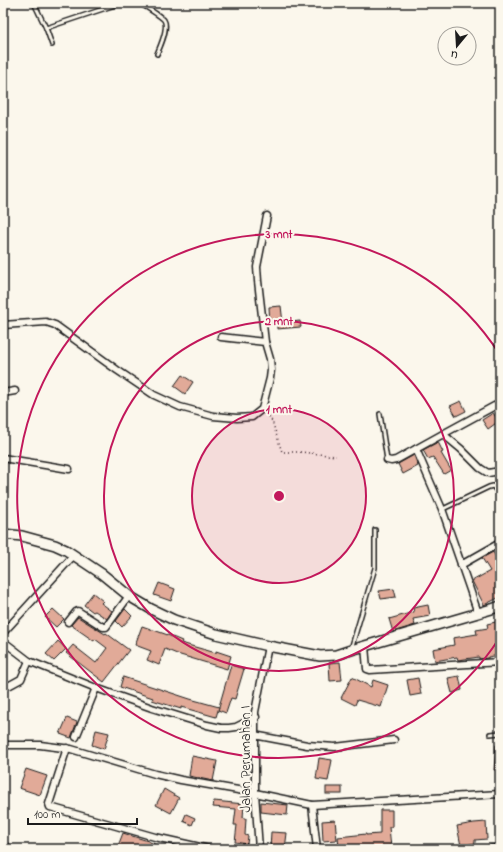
<svg xmlns="http://www.w3.org/2000/svg" width="503" height="852" font-family="'Indie Flower',sans-serif">
<style>
.building{fill:#e1aa98;stroke:#1c1c1c}
.lines{fill:none;stroke-linecap:round;stroke-linejoin:round}
.lane-casing{stroke:#1c1c1c;stroke-width:6}
.street-casing{stroke:#1c1c1c;stroke-width:9}
.secondary-casing{stroke:#1c1c1c;stroke-width:12}
.path{stroke:#1c1c1c;stroke-width:1.5;stroke-dasharray:1 3;stroke-linecap:butt}
.lane{stroke:#fbf7ec;stroke-width:3}
.street{stroke:#fbf7ec;stroke-width:6}
.secondary{stroke:#fbf7ec;stroke-width:9}
.ring{fill:none;stroke:#c2185b;stroke-width:2}
.labels{text-anchor:middle;stroke-width:4;stroke-linejoin:round;paint-order:stroke}
.street-label{font-size:14px;fill:#1c1c1c;stroke:#fbf7ec}
.centre{fill:#c2185b;stroke:#fbf7ec;stroke-width:2}
.ring-label{font-size:12px;text-anchor:middle;font-weight:bold;fill:#c2185b;stroke:#fbf7ec;stroke-width:4;stroke-linejoin:round;paint-order:stroke}
</style>
<rect width="100%" height="100%" fill="#fbf7ec"/>
<filter id="ink" filterUnits="userSpaceOnUse"><feTurbulence type="fractalNoise" baseFrequency=".025" numOctaves="2"/><feDisplacementMap in="SourceGraphic" scale="8" xChannelSelector="R" yChannelSelector="G"/><feConvolveMatrix kernelMatrix="1 2 1 2 8 2 1 2 1" color-interpolation-filters="sRGB"/></filter>
<g filter="url(#ink)">
<g class="building">
<path d="M 281,306 L 283,323 L 300,321 L 301,327 L 277,329 L 277,324 L 270,324 L 269,307 Z"/>
<path d="M 182,375 L 193,382 L 185,394 L 174,386 Z"/>
<path d="M 461,401 L 466,411 L 456,416 L 450,406 Z"/>
<path d="M 493,413 L 499,421 L 488,429 L 482,420 Z"/>
<path d="M 438,442 L 443,452 L 441,453 L 451,470 L 444,474 L 433,457 L 428,459 L 423,450 Z"/>
<path d="M 414,455 L 418,466 L 403,474 L 398,464 Z"/>
<path d="M 493,552 L 500,564 L 500,597 L 484,605 L 472,581 L 490,571 L 482,558 Z"/>
<path d="M 159,583 L 175,589 L 171,601 L 154,595 Z"/>
<path d="M 394,589 L 396,597 L 381,599 L 379,591 Z"/>
<path d="M 93,593 L 103,601 L 101,603 L 112,611 L 107,619 L 95,611 L 93,612 L 84,605 Z"/>
<path d="M 428,605 L 430,616 L 413,619 L 415,625 L 393,632 L 389,619 L 414,612 L 413,608 Z"/>
<path d="M 53,609 L 64,619 L 56,627 L 45,617 Z"/>
<path d="M 125,609 L 132,616 L 122,627 L 116,621 Z"/>
<path d="M 78,617 L 105,634 L 106,633 L 129,650 L 104,682 L 66,653 L 73,645 L 96,663 L 107,648 L 95,639 L 94,641 L 71,625 Z"/>
<path d="M 500,621 L 500,655 L 488,657 L 488,658 L 479,659 L 479,657 L 458,660 L 457,657 L 435,661 L 433,649 L 454,645 L 453,638 L 477,634 L 476,630 L 488,628 L 487,624 Z"/>
<path d="M 142,626 L 165,634 L 182,641 L 181,643 L 216,653 L 216,651 L 231,656 L 227,669 L 177,654 L 165,649 L 159,665 L 147,660 L 151,651 L 135,645 Z"/>
<path d="M 58,641 L 66,649 L 54,661 L 46,654 Z"/>
<path d="M 340,662 L 342,680 L 330,681 L 329,663 Z"/>
<path d="M 231,665 L 244,669 L 235,699 L 231,698 L 226,713 L 218,710 Z"/>
<path d="M 459,676 L 462,690 L 452,693 L 448,678 Z"/>
<path d="M 123,677 L 190,699 L 219,707 L 216,717 L 181,707 L 181,709 L 152,700 L 153,698 L 120,687 Z"/>
<path d="M 352,677 L 371,687 L 373,680 L 388,685 L 381,707 L 357,700 L 355,705 L 341,698 Z"/>
<path d="M 418,678 L 421,694 L 410,696 L 407,680 Z"/>
<path d="M 67,718 L 77,722 L 72,735 L 71,738 L 60,734 Z"/>
<path d="M 96,730 L 109,733 L 104,749 L 92,745 Z"/>
<path d="M 496,745 L 500,745 L 500,770 L 494,770 Z"/>
<path d="M 192,756 L 217,761 L 213,781 L 189,776 Z"/>
<path d="M 319,758 L 332,760 L 328,781 L 316,779 Z"/>
<path d="M 26,769 L 47,776 L 40,795 L 19,788 Z"/>
<rect x="326" y="787" width="16" height="7"/>
<path d="M 164,789 L 179,798 L 171,813 L 156,805 Z"/>
<path d="M 214,801 L 244,804 L 243,818 L 246,818 L 245,835 L 248,836 L 247,844 L 235,842 L 237,825 L 234,825 L 236,809 L 213,807 Z"/>
<path d="M 261,802 L 288,805 L 287,815 L 261,812 Z"/>
<path d="M 380,810 L 392,810 L 392,827 L 389,827 L 391,848 L 373,849 L 373,847 L 339,849 L 338,837 L 366,834 L 366,835 L 380,834 Z"/>
<path d="M 186,814 L 195,818 L 192,825 L 183,821 Z"/>
<path d="M 335,820 L 337,840 L 323,841 L 322,821 Z"/>
<path d="M 486,822 L 487,839 L 475,840 L 475,843 L 461,846 L 457,826 L 474,823 Z"/>
<path d="M 271,832 L 287,833 L 285,849 L 270,849 Z"/>
<path d="M 123,833 L 148,841 L 164,849 L 127,849 L 118,846 Z"/>
</g>
<g class="lines">
<g class="lane-casing">
<g id="lane">
<path d="M 34,3 L 46,28 L 52,45"/>
<path d="M 140,3 C 144,6 161,16 164,20 C 169,28 160,47 157,54"/>
<path d="M 46,28 L 121,3"/>
<path d="M 380,414 L 387,460"/>
<path d="M 443,509 L 489,487 L 493,486 L 500,496"/>
<path d="M 351,649 L 375,568 L 375,530"/>
<path d="M 490,734 L 500,733"/>
</g>
</g>
<g class="street-casing">
<g id="street">
<path d="M 3,325 L 46,322 L 55,325 L 117,370 L 154,395 L 180,407 L 213,416 L 237,418 L 252,417 L 262,409 L 270,378 L 271,370 L 270,359 L 265,342 L 221,337"/>
<path d="M 265,342 L 258,281 L 257,267 L 267,216"/>
<path d="M 3,393 L 15,391"/>
<path d="M 443,434 L 500,403"/>
<path d="M 416,449 L 442,509 L 478,613"/>
<path d="M 3,458 L 69,469"/>
<path d="M 387,460 L 391,461 L 396,460 L 443,434 L 461,449 L 480,468 L 488,473 L 500,471"/>
<path d="M 461,565 L 498,544"/>
<path d="M 68,622 L 76,612 L 78,611 L 103,627 L 106,627 L 129,596"/>
<path d="M 3,633 L 74,555"/>
<path d="M 3,641 L 29,661 L 96,688 L 152,708 L 207,725 L 221,728 L 229,728 L 236,727 L 256,717"/>
<path d="M 365,646 L 367,669 L 370,670 L 500,662"/>
<path d="M 3,687 L 10,685 L 21,679 L 29,661"/>
<path d="M 254,735 L 307,745 L 335,747 L 394,740"/>
<path d="M 76,737 L 96,688"/>
<path d="M 3,745 L 40,745 L 71,749 L 155,774 L 181,780 L 255,793 L 312,805 L 500,794"/>
<path d="M 67,748 L 49,804 L 50,807 L 155,837 L 209,849"/>
<path d="M 312,805 L 317,849"/>
<path d="M 3,845 L 10,849"/>
<path d="M 259,849 L 255,793 L 255,712 L 268,646"/>
<path d="M 491,849 L 500,848"/>
</g>
</g>
<g class="secondary-casing">
<path id="secondary" d="M 3,534 L 22,536 L 55,545 L 66,550 L 102,574 L 129,596 L 151,609 L 174,620 L 216,634 L 268,646 L 320,656 L 336,655 L 351,650 L 478,613 L 495,608 L 500,606"/>
</g>
<path class="path" d="M 267,413 L 272,421 L 282,452 L 301,452 L 336,456"/>
<use href="#lane" class="lane"/>
<use href="#street" class="street"/>
<use href="#secondary" class="secondary"/>
</g>
</g>
<circle cx="279" cy="496" r="87" fill="#c2185b" fill-opacity=".12"/>
<g class="ring">
<circle cx="279" cy="496" r="87"/>
<circle cx="279" cy="496" r="175"/>
<path d="M500 637A262 262 0 1 1 500 355"/>
</g>
<g class="labels">
<g class="street-label">
<text transform="translate(245 759) rotate(-90)" y="5">Jalan Perumahan I</text>
</g>
</g>
<circle cx="279" cy="496" r="6" class="centre"/>
<g class="ring-label">
<text x="279" y="238">3 mnt</text>
<text x="279" y="325">2 mnt</text>
<text x="279" y="413">1 mnt</text>
</g>
<rect width="503" height="852" fill="none" stroke="#fbf7ec" stroke-width="16"/>
<rect x="8" y="8" width="487" height="836" fill="none" stroke="#1c1c1c" stroke-width="1.5" filter="url(#ink)"/>
<g transform="translate(457 46) rotate(198)"><circle r="19" fill="#fbf7ec" stroke="#a29f99"/>
<path d="M0-3L7 15L0 10L-7 15Z" fill="#1c1c1c"/>
<text y="-6" font-size="11" font-weight="bold" text-anchor="middle" fill="#1c1c1c">U</text>
</g>
<path d="M28 818v6h109v-6" fill="none" stroke="#1c1c1c" stroke-width="2"/>
<text x="34" y="818" font-size="12" fill="#1c1c1c" stroke="#fbf7ec" stroke-width="3" paint-order="stroke">100 m</text>
</svg>
